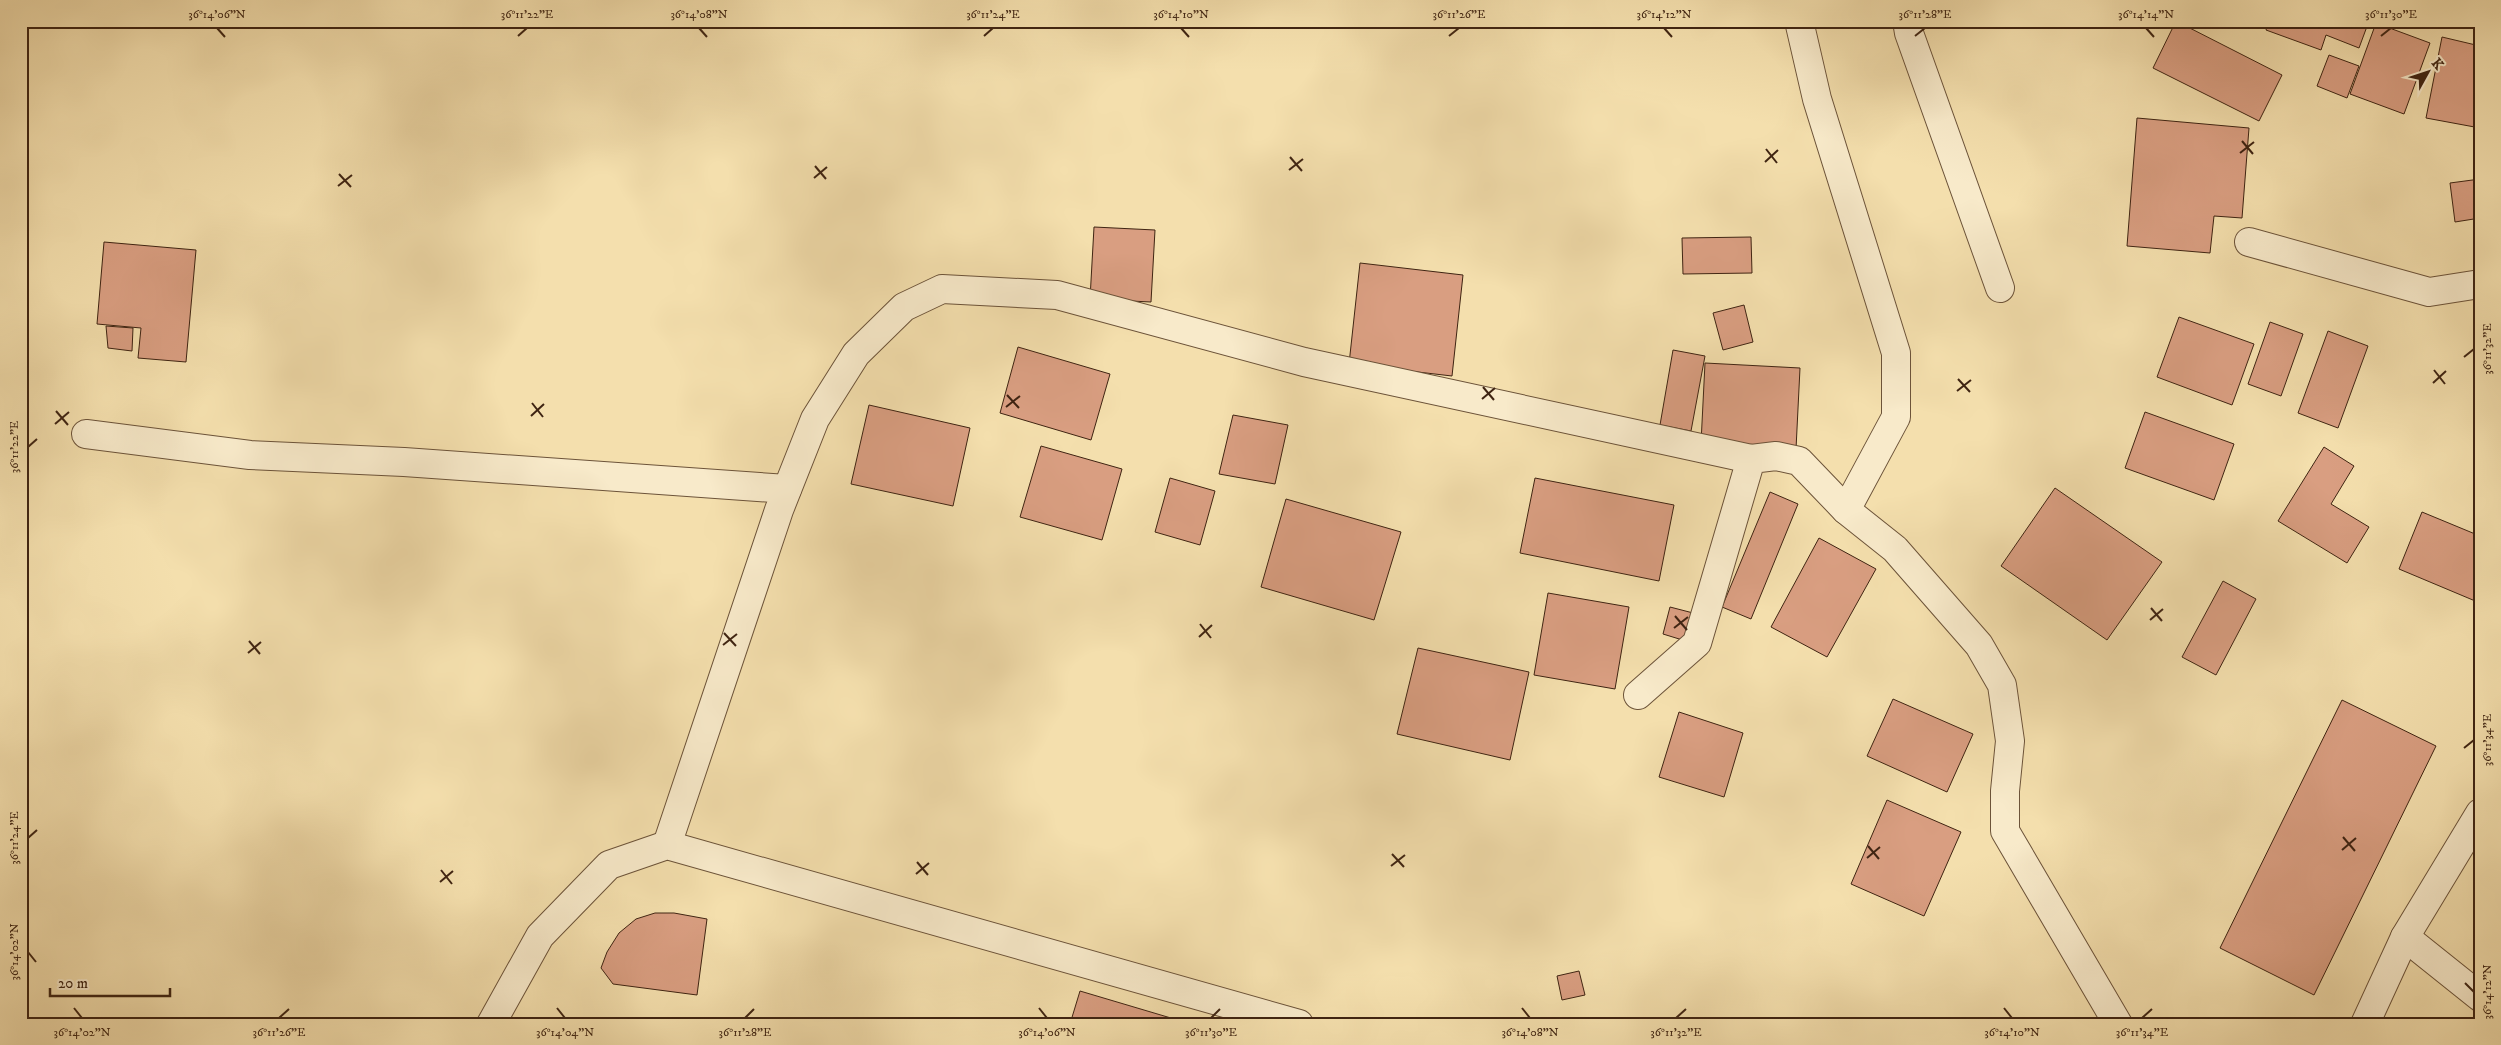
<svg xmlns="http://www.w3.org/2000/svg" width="2501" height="1045" font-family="'IM FELL DW Pica',serif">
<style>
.building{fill:#d99e81;stroke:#3f2412}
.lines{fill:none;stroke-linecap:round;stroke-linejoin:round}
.street-casing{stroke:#6c5339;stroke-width:30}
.street{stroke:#f8eaca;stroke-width:28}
.ticks{fill:none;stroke:#3f2412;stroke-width:2}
.neatline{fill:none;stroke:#3f2412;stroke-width:2}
.ticks-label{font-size:12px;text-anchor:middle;fill:#3f2412}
</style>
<rect width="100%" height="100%" fill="#f4dfad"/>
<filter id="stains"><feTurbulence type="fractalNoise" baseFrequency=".004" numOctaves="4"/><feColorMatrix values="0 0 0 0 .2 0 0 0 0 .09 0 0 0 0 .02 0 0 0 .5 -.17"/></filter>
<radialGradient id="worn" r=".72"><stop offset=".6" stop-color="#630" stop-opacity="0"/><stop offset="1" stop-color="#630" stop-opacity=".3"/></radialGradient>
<g class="building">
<path d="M 2176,21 L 2282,75 L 2259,121 L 2153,68 Z"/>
<path d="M 2269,21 L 2369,21 L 2359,48 L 2326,35 L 2321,50 L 2266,30 Z"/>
<path d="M 2376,23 L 2430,43 L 2404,114 L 2350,94 Z"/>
<path d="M 2442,37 L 2480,46 L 2480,128 L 2426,118 Z"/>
<path d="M 2329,55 L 2359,66 L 2347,98 L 2317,86 Z"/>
<path d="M 2137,118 L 2249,128 L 2242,218 L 2214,216 L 2210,253 L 2127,246 Z"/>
<path d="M 2480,179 L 2480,218 L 2455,222 L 2450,183 Z"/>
<path d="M 1094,227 L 1155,230 L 1151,302 L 1090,299 Z"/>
<path d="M 1751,237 L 1752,273 L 1683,274 L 1682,238 Z"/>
<path d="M 104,242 L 196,250 L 186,362 L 138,358 L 141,328 L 97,324 Z"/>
<path d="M 1360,263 L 1463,275 L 1452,376 L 1349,364 Z"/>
<path d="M 1744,305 L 1753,342 L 1723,350 L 1713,313 Z"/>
<path d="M 2179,317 L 2254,344 L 2232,405 L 2157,377 Z"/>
<path d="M 2270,322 L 2303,334 L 2281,396 L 2248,384 Z"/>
<path d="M 106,326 L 133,328 L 132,351 L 108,348 Z"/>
<path d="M 2328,331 L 2368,346 L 2338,428 L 2298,413 Z"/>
<path d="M 1018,347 L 1110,374 L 1091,440 L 1000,413 Z"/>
<path d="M 1673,350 L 1705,356 L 1691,431 L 1660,425 Z"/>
<path d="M 1705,363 L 1800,368 L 1796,449 L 1701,443 Z"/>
<path d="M 869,405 L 970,428 L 953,506 L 851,484 Z"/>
<path d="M 2145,412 L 2234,444 L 2214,500 L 2125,468 Z"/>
<path d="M 1233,415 L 1288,425 L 1275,484 L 1219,474 Z"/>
<path d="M 1041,446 L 1122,469 L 1102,540 L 1020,517 Z"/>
<path d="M 2324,447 L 2354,466 L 2331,504 L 2369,527 L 2347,563 L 2278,521 Z"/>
<path d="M 1170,478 L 1215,491 L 1200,545 L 1155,532 Z"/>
<path d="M 1535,478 L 1674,505 L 1659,581 L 1520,553 Z"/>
<path d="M 2055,488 L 2162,562 L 2107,640 L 2001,566 Z"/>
<path d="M 1770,492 L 1798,504 L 1751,619 L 1722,607 Z"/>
<path d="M 1286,499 L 1401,532 L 1374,620 L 1261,587 Z"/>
<path d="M 2422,512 L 2480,536 L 2480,603 L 2399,569 Z"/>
<path d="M 1819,538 L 1876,569 L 1827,657 L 1771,627 Z"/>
<path d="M 2223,581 L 2256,599 L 2216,675 L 2182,657 Z"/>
<path d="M 1548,593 L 1629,607 L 1615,689 L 1534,675 Z"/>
<path d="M 1670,607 L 1697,614 L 1689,642 L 1663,634 Z"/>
<path d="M 1418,648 L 1529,672 L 1510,760 L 1397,734 Z"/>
<path d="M 1893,699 L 1973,734 L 1947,792 L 1867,756 Z"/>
<path d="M 2342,700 L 2436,746 L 2314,995 L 2220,948 Z"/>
<path d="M 1679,712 L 1743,733 L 1724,797 L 1659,777 Z"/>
<path d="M 1887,800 L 1961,832 L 1924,916 L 1851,884 Z"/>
<path d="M 655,913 L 674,913 L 707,919 L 697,995 L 613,984 L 601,968 L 607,952 L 619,933 L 636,919 Z"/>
<path d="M 1579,971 L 1585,995 L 1562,1000 L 1557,976 Z"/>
<path d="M 1080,991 L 1181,1021 L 1180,1024 L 1070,1024 Z"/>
</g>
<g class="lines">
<g class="street-casing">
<g id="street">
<path d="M 1799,21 L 1817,99 L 1896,353 L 1896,417 L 1846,510"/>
<path d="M 1907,21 L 1909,33 L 2000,288"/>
<path d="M 2249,242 L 2429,292 L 2480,284"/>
<path d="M 86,434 L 250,455 L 404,462 L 787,489"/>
<path d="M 1638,695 L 1697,643 L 1751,459 L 1776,456 L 1799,461 L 1846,510 L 1895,549 L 1979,645 L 2002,685 L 2010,741 L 2005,791 L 2005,831 L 2118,1024"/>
<path d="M 667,845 L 779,510 L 815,419 L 856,354 L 904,307 L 942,289 L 1057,295 L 1304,362 L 1751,459"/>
<path d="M 2405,937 L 2480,997"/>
<path d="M 491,1024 L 540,936 L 609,865 L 667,845 L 1299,1024"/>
<path d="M 2365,1024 L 2405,937 L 2480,813"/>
</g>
</g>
<use href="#street" class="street"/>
</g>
<path class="ticks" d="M 217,28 L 225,37M 699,28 L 707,37M 1181,28 L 1189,37M 1664,28 L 1672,37M 2146,28 L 2154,37M 518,36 L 527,28M 984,36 L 993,28M 1449,36 L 1459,28M 1915,36 L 1925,28M 2381,36 L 2391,28M 2242,141 L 2253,154M 1766,149 L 1777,163M 2240,153 L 2254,142M 1290,157 L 1302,171M 1765,162 L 1778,150M 815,166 L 826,179M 1289,170 L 1303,159M 339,174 L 351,187M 814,178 L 827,167M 338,186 L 352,175M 2464,357 L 2474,349M 2434,370 L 2445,384M 1958,379 L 1970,392M 2433,383 L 2446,371M 1483,387 L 1494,400M 1957,391 L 1971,380M 1007,395 L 1019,408M 1482,399 L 1495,388M 532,403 L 543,417M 1006,407 L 1020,396M 56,411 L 68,425M 531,416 L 544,404M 55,424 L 69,412M 28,447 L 37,439M 2151,608 L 2162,621M 1675,616 L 1687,630M 2150,620 L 2163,609M 1200,624 L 1211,638M 1674,628 L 1688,617M 724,633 L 736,646M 1199,637 L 1212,625M 249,641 L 260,654M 723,645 L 737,634M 248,653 L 261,642M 2464,748 L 2474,740M 2343,837 L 2355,851M 28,838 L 37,830M 1868,846 L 1879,859M 2342,850 L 2356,838M 1392,854 L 1404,867M 1867,858 L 1880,847M 917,862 L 928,875M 1391,866 L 1405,855M 441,870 L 452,884M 916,874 L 929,863M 440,882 L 453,871M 28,952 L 36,962M 2465,983 L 2474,992M 74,1008 L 82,1018M 557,1008 L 565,1018M 1039,1008 L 1047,1018M 1522,1008 L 1530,1018M 2004,1008 L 2012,1018M 279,1018 L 289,1009M 745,1018 L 754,1009M 1211,1018 L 1220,1009M 1676,1018 L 1686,1009M 2142,1018 L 2152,1009"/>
<rect width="2501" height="1045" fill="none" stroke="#f4dfad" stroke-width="55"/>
<g transform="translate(2428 72) rotate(50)" stroke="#f8eaca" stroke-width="4" paint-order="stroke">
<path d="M0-4L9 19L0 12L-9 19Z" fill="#3f2412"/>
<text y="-8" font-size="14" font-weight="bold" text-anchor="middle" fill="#3f2412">K</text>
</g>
<path d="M50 988v8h120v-8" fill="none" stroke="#3f2412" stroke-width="2.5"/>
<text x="58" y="988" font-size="15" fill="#3f2412" stroke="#f8eaca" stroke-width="4" paint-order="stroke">20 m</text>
<rect x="28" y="28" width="2446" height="990" class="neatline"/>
<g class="ticks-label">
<text x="217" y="18">36°14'06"N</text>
<text x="527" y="18">36°11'22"E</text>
<text x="699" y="18">36°14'08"N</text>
<text x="993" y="18">36°11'24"E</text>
<text x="1181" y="18">36°14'10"N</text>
<text x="1459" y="18">36°11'26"E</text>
<text x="1664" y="18">36°14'12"N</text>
<text x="1925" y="18">36°11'28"E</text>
<text x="2146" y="18">36°14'14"N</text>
<text x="2391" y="18">36°11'30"E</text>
<text transform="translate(2487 349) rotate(-90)" y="4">36°11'32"E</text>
<text transform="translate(14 447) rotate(-90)" y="4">36°11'22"E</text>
<text transform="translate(2487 740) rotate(-90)" y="4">36°11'34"E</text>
<text transform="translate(14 838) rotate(-90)" y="4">36°11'24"E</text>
<text transform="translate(14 952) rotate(-90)" y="4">36°14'02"N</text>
<text transform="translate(2487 992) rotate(-90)" y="4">36°14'12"N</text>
<text x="82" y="1036">36°14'02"N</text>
<text x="279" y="1036">36°11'26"E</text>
<text x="565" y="1036">36°14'04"N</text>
<text x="745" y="1036">36°11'28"E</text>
<text x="1047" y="1036">36°14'06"N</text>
<text x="1211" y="1036">36°11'30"E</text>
<text x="1530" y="1036">36°14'08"N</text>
<text x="1676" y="1036">36°11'32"E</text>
<text x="2012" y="1036">36°14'10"N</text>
<text x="2142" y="1036">36°11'34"E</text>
</g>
<rect width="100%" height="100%" filter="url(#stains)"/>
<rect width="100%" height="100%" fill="url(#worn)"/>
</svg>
